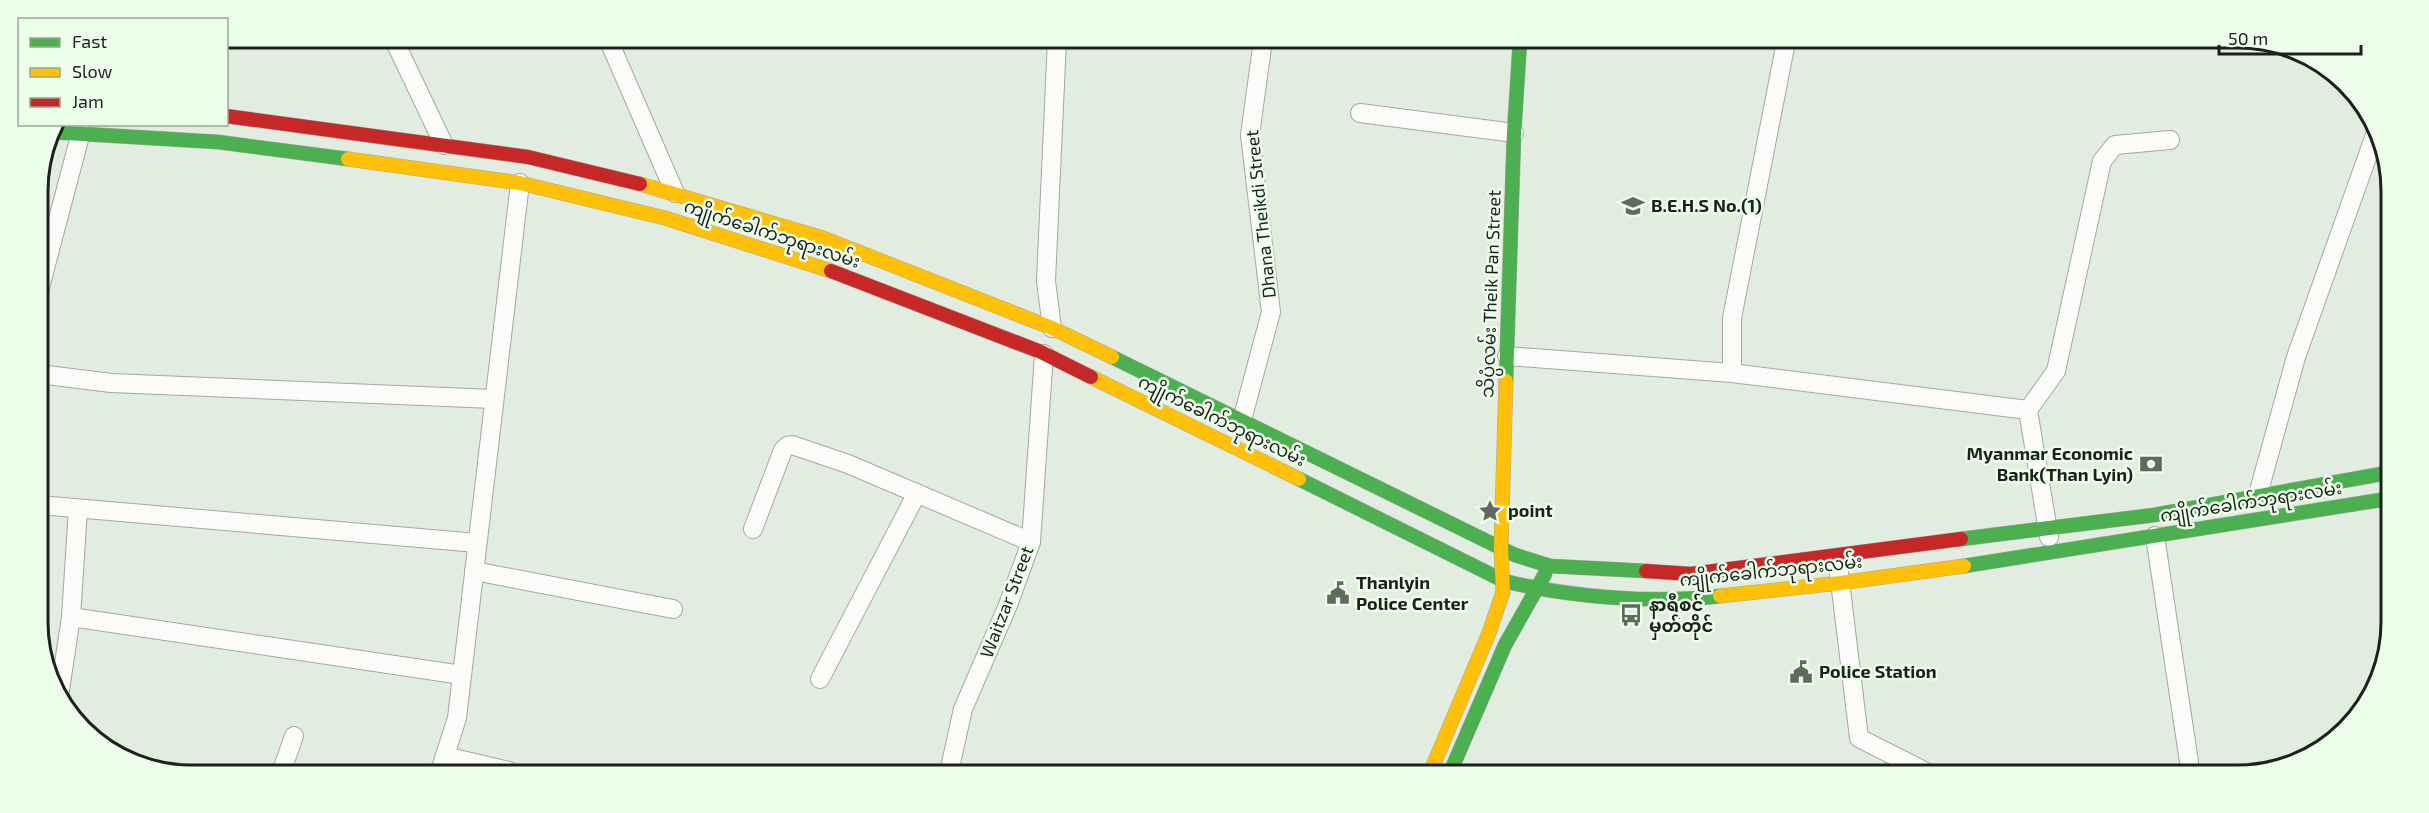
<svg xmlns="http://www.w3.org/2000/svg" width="2429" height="813" font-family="'Exo 2','Noto Sans Myanmar',sans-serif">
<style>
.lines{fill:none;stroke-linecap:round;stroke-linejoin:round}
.street-casing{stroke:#a2a9a1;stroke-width:20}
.fast-casing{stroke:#a2a9a1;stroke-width:15}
.slow-casing{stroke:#a2a9a1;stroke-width:15}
.jam-casing{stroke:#a2a9a1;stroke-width:15}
.street{stroke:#fbfcfa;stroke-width:18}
.fast{stroke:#4caf50;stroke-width:14}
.slow{stroke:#ffc107;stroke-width:14}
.jam{stroke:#c62828;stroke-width:14}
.labels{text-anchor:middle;stroke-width:5;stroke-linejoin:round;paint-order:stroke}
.poi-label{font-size:18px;font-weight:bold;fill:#1c221b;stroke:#ecfee9;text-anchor:start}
.street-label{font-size:18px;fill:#1c221b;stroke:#ecfee9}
.rim{fill:none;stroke:#1c221b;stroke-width:3}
</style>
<rect width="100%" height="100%" fill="#e2ece1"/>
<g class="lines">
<g class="street-casing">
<g id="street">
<path d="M 393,38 L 444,145"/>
<path d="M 608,39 L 675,193"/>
<path d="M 1360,113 L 1514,133"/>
<path d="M 38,295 L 81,132"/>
<path d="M 1052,328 L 1046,281 L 1057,40"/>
<path d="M 1507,356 L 1732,373 L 2028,410"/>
<path d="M 1732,373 L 1732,318 L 1786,42"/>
<path d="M 39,374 L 111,383 L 493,399"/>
<path d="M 1242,420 L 1271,312 L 1250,135 L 1263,40"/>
<path d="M 2257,498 L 2296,357 L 2375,135"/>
<path d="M 40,505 L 477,543"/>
<path d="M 753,529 L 783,450 L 787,446 L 792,445 L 848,464 L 1031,542"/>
<path d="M 2155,536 L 2191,775"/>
<path d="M 2049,537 L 2028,410 L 2056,371 L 2102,161 L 2115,145 L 2170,140"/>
<path d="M 474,571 L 673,609"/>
<path d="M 1839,573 L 1859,738 L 1930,774"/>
<path d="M 71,617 L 462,675"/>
<path d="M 820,679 L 917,493"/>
<path d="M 60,690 L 71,617 L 78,509"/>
<path d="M 445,756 L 509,771"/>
<path d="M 282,770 L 294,736"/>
<path d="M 440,771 L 457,718 L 520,183"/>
<path d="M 949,772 L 963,709 L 1008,605 L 1031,542 L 1044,354"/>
</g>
</g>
<g class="fast-casing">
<g id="fast">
<path d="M 50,132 L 218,142 L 348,159"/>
<path d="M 1112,357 L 1515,555 L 1550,566 L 1646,571"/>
<path d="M 1506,381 L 1514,133 L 1520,41"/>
<path d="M 1299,479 L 1504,581 C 1569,597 1654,604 1720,596"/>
<path d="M 1961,539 L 2154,515 L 2387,473"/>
<path d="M 1964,566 L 2387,499"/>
<path d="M 1450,773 L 1505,645 L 1545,574"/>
</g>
</g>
<g class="slow-casing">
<g id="slow">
<path d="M 348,159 L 520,183 L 665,218 L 831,271"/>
<path d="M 640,184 L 823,238 L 1052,328 L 1112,357"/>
<path d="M 1091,377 L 1299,479"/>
<path d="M 1720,596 L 1840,583 L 1964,566"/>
<path d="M 1430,773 L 1489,633 L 1503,592 L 1501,548 L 1506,381"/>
</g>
</g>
<g class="jam-casing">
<g id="jam">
<path d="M 226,116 L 528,157 L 640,184"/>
<path d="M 831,271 L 1041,352 L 1091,377"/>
<path d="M 1646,571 L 1691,574 L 1961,539"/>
</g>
</g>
<use href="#street" class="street"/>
<use href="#fast" class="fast"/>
<use href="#slow" class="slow"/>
<use href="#jam" class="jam"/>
</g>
<defs>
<g id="school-bare" transform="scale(1.8)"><path d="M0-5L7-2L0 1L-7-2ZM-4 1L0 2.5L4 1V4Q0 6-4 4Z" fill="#616960" stroke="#ecfee9" stroke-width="2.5" paint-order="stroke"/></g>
<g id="bank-bare" transform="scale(1.8)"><path d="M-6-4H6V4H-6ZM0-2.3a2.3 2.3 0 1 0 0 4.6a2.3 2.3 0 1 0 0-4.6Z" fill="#616960" stroke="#ecfee9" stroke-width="2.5" paint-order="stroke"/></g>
<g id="sight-bare" transform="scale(1.8)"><path d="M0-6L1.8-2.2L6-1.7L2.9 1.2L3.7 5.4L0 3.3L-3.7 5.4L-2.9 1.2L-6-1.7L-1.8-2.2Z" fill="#616960" stroke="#ecfee9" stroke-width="2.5" paint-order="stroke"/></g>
<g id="civic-bare" transform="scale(1.8)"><path d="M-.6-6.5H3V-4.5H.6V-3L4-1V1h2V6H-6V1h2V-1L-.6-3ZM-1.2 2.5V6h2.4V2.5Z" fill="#616960" stroke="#ecfee9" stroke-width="2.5" paint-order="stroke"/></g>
<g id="bus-bare" transform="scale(1.8)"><path d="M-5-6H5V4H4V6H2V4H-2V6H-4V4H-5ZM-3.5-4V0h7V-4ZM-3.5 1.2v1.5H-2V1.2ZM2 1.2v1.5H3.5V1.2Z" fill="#616960" stroke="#ecfee9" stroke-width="2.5" paint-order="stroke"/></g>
</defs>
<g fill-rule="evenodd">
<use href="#school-bare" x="1633" y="206"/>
<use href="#bank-bare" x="2151" y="464"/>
<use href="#sight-bare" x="1490" y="511"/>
<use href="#civic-bare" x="1338" y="593"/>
<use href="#bus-bare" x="1631" y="615"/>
<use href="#civic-bare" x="1801" y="672"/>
</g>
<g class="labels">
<g class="poi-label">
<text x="1651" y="212">B.E.H.S No.(1)</text>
<text x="2133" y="460" text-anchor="end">Myanmar Economic<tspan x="2133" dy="21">Bank(Than Lyin)</tspan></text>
<text x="1508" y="517">point</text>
<text x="1356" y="589">Thanlyin<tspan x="1356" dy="21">Police Center</tspan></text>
<text x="1649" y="611">နာရီစင်<tspan x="1649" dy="21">မှတ်တိုင်</tspan></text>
<text x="1819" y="678">Police Station</text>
</g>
<g class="street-label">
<text transform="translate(1261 214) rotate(-96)" y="6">Dhana Theikdi Street</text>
<text transform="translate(772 234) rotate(18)" y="6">ကျိုက်ခေါက်ဘုရားလမ်း</text>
<text transform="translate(1491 294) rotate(-88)" y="6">သိပ္ပံလမ်း Theik Pan Street</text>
<text transform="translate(1222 421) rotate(26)" y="6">ကျိုက်ခေါက်ဘုရားလမ်း</text>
<text transform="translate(2251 502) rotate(-9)" y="6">ကျိုက်ခေါက်ဘုရားလမ်း</text>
<text transform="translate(1771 571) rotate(-6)" y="6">ကျိုက်ခေါက်ဘုရားလမ်း</text>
<text transform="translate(1007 602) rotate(-69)" y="6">Waitzar Street</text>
</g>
</g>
<path d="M0 0H2429V813H0ZM191 48H2238A143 143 0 0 1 2381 191V622A143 143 0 0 1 2238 765H191A143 143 0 0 1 48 622V191A143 143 0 0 1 191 48Z" fill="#ecfee9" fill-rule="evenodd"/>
<path class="rim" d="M191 48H2238A143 143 0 0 1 2381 191V622A143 143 0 0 1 2238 765H191A143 143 0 0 1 48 622V191A143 143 0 0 1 191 48Z"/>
<rect x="18" y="18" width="210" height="108" fill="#ecfee9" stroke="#99a697" stroke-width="1.5"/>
<rect x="30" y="38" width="30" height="9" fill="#4caf50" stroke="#99a697" stroke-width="1.5"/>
<text x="72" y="48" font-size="18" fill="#1c221b">Fast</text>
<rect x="30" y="68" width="30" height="9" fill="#ffc107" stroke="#99a697" stroke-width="1.5"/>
<text x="72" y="78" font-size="18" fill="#1c221b">Slow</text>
<rect x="30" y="98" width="30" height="9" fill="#c62828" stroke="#99a697" stroke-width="1.5"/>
<text x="72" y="108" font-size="18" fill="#1c221b">Jam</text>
<path d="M2219 45v9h142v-9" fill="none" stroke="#1c221b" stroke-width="3"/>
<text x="2228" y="45" font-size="18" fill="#1c221b" stroke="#ecfee9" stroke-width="4.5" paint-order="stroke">50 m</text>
</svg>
